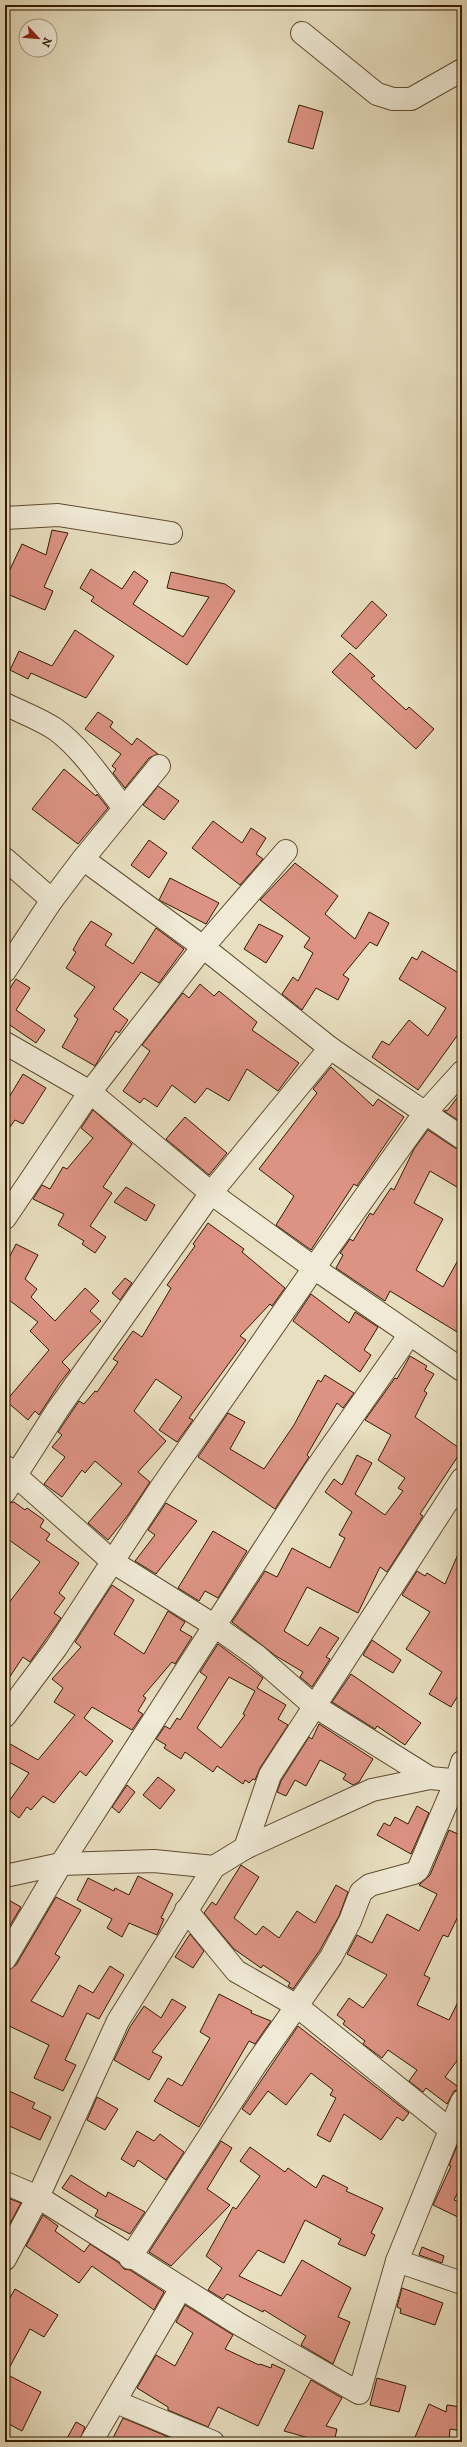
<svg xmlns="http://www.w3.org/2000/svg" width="467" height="2447" font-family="'IM FELL DW Pica',serif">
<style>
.building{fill:#dd9384;stroke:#331b00;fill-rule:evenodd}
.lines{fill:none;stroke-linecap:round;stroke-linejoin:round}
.minor-casing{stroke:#604c30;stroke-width:24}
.minor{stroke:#f0ead6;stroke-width:22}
</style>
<rect width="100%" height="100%" fill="#e8dfc0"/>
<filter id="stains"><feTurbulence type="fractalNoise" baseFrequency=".005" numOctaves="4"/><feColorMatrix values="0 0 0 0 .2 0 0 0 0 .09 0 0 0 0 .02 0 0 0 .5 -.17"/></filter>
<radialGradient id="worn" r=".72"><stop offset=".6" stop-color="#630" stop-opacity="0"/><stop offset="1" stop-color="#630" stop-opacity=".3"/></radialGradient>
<g class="building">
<path d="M 299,105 L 323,112 L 313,149 L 288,142 Z"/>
<path d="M 52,530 L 68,533 L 44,587 L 53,591 L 45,610 L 5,593 L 5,580 L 22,544 L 46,555 Z"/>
<path d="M 91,569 L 122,589 L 134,571 L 148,581 L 133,604 L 183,637 L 209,597 L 167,588 L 171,572 L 225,584 L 235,591 L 187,665 L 91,601 L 94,597 L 80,588 Z"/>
<path d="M 372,601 L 387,615 L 356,649 L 341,636 Z"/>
<path d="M 75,630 L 114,656 L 86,698 L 31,673 L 28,679 L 10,670 L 19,651 L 52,666 Z"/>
<path d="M 350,653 L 375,676 L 371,678 L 406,710 L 409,707 L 434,729 L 416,749 L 332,672 Z"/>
<path d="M 98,712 L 113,722 L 110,727 L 132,745 L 137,738 L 158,754 L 149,758 L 125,788 L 113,773 L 116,769 L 112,766 L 121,754 L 85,729 Z"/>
<path d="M 64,769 L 96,796 L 97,794 L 108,808 L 78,844 L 32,809 Z"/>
<path d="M 158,786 L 179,801 L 164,820 L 143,805 Z"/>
<path d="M 213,821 L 242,843 L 251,828 L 266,838 L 256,854 L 263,859 L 240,885 L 192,848 Z"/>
<path d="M 149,840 L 167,853 L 149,878 L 131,865 Z"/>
<path d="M 295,863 L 338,896 L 325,914 L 355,939 L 369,912 L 389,923 L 377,946 L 370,942 L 343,975 L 349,979 L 338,1000 L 316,988 L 302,1010 L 282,994 L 293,977 L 298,981 L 313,953 L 304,947 L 310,938 L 260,900 Z"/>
<path d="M 170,878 L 219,903 L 206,924 L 159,900 Z"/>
<path d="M 91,921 L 112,934 L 105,945 L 133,964 L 156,928 L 184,949 L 159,983 L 141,972 L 113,1009 L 128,1020 L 119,1033 L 116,1031 L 95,1066 L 62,1047 L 78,1019 L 74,1016 L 95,987 L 66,968 L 76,952 L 73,950 L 80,937 Z"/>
<path d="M 259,924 L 283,936 L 266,963 L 244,949 Z"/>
<path d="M 422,951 L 462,975 L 462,1029 L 418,1090 L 372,1057 L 382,1041 L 389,1045 L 409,1020 L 428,1036 L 446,1008 L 399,979 L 412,957 L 417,960 Z"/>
<path d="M 16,979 L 30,988 L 16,1010 L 45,1030 L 36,1043 L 7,1023 L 5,1026 L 5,996 Z"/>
<path d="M 200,984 L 214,996 L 219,991 L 257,1022 L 252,1030 L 299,1063 L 278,1091 L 247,1069 L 229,1101 L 207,1088 L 195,1103 L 172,1085 L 157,1107 L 144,1098 L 140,1103 L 123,1091 L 150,1051 L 142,1045 L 183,993 L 189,998 Z"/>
<path d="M 331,1067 L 373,1106 L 378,1099 L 404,1117 L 357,1186 L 354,1184 L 311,1250 L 276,1225 L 294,1196 L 259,1169 L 317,1093 L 313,1089 Z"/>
<path d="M 23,1074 L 46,1088 L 23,1124 L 15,1120 L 5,1134 L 5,1104 Z"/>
<path d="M 462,1091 L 462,1123 L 444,1111 L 448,1110 Z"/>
<path d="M 93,1110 L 132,1144 L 103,1187 L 112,1193 L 90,1226 L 106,1237 L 95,1253 L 82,1244 L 84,1241 L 58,1225 L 64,1214 L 33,1199 L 42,1185 L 50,1189 L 63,1167 L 67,1169 L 93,1138 L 81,1128 Z"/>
<path d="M 185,1117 L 227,1153 L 209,1175 L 166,1139 Z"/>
<path d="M 428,1130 L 455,1148 L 462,1150 L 462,1190 L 430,1171 L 414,1203 L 443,1219 L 416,1270 L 443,1287 L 462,1253 L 462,1335 L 390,1291 L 385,1301 L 336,1268 L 343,1255 L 340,1253 L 350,1239 L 353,1241 L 370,1213 L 373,1215 L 391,1188 L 394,1190 L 414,1149 Z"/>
<path d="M 126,1187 L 155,1205 L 146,1221 L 114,1202 Z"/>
<path d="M 208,1223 L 244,1249 L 242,1252 L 285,1288 L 272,1306 L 270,1304 L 240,1336 L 246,1340 L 189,1418 L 193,1420 L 177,1442 L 159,1430 L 182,1397 L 156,1379 L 134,1411 L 166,1441 L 138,1472 L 150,1482 L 128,1515 L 108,1540 L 88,1523 L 122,1484 L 95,1461 L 85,1473 L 82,1470 L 62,1497 L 44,1484 L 65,1457 L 52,1447 L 62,1435 L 58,1432 L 79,1401 L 84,1404 L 95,1391 L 97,1392 L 118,1362 L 113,1359 L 133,1331 L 142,1337 L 171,1288 L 167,1285 L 195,1246 L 193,1244 Z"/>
<path d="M 16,1244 L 38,1255 L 25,1279 L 37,1289 L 31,1297 L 55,1321 L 85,1288 L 99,1301 L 90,1311 L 101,1321 L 62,1362 L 70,1370 L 59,1384 L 39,1415 L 35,1411 L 28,1420 L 6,1401 L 49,1350 L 30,1331 L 38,1322 L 5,1297 L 5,1266 Z"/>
<path d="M 125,1278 L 132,1283 L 120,1300 L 112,1293 Z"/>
<path d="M 311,1294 L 349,1323 L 355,1312 L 378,1327 L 364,1350 L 371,1355 L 360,1372 L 293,1321 Z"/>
<path d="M 410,1356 L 427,1366 L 425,1369 L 434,1374 L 424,1391 L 427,1393 L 415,1417 L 462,1450 L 420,1514 L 423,1516 L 387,1572 L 380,1567 L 358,1613 L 307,1587 L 284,1631 L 308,1646 L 320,1627 L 339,1638 L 326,1657 L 330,1659 L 312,1687 L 300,1677 L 303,1672 L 276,1656 L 232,1622 L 265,1571 L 277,1577 L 292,1548 L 330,1568 L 345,1538 L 339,1535 L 352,1512 L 325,1492 L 334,1479 L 342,1485 L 357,1455 L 372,1463 L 355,1494 L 385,1515 L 403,1491 L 398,1488 L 405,1478 L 378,1460 L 391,1435 L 365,1420 L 395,1378 L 397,1379 Z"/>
<path d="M 325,1375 L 354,1393 L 343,1408 L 337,1403 L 307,1455 L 309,1457 L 275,1509 L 198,1457 L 228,1413 L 245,1422 L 230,1449 L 264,1469 L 294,1425 L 318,1380 L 321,1382 Z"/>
<path d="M 14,1502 L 25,1510 L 27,1508 L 44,1520 L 40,1527 L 50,1534 L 46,1540 L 79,1563 L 59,1593 L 65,1598 L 54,1613 L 61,1618 L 30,1662 L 23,1657 L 5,1684 L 5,1608 L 40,1562 L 5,1537 L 5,1504 Z"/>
<path d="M 166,1503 L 197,1521 L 156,1574 L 135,1561 L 155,1535 L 148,1530 Z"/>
<path d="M 213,1531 L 247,1551 L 218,1598 L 205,1591 L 199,1601 L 178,1588 Z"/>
<path d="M 462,1545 L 462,1689 L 451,1707 L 429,1694 L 442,1672 L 406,1649 L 430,1612 L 402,1595 L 417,1571 L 425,1576 L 427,1573 L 445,1584 Z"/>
<path d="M 112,1585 L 134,1600 L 114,1634 L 144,1654 L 168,1611 L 185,1622 L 180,1630 L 192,1637 L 175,1664 L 172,1662 L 143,1696 L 146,1698 L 138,1711 L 143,1714 L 132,1730 L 92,1707 L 84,1718 L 113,1741 L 86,1776 L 80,1771 L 54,1803 L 43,1796 L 31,1810 L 27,1807 L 19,1818 L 5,1807 L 29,1773 L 5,1760 L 5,1741 L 38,1760 L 75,1715 L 54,1702 L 63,1688 L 52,1679 L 81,1647 L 75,1642 Z"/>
<path d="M 372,1640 L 401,1660 L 393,1673 L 363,1655 Z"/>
<path d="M 218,1644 L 263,1678 L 257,1688 L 286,1705 L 278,1719 L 288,1725 L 260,1768 L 255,1780 L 253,1779 L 249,1783 L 245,1780 L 243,1784 L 217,1766 L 213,1772 L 185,1752 L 181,1759 L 164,1748 L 166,1745 L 156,1739 L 165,1726 L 170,1729 L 177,1718 L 180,1720 L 207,1677 L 200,1672 ZM 229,1677 L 255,1691 L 243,1714 L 245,1715 L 221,1748 L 197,1728 Z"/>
<path d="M 351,1674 L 421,1723 L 405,1745 L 377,1726 L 375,1729 L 332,1702 Z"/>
<path d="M 319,1724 L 373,1759 L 359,1782 L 353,1785 L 343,1779 L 346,1774 L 320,1760 L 306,1786 L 295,1780 L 286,1796 L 277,1792 L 281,1781 L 309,1737 L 312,1739 Z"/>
<path d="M 158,1777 L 175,1790 L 160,1809 L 143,1795 Z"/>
<path d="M 127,1785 L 135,1792 L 119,1813 L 112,1807 Z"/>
<path d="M 417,1806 L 429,1813 L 411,1854 L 377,1835 L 384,1823 L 390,1826 L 395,1817 L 408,1824 Z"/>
<path d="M 449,1830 L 462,1836 L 462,1908 L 448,1937 L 443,1935 L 424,1975 L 430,1978 L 417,2005 L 449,2020 L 462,1994 L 462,2054 L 445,2077 L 461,2089 L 454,2091 L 447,2104 L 426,2088 L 423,2092 L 409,2081 L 417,2070 L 388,2050 L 382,2058 L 363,2044 L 365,2041 L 343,2024 L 345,2021 L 337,2015 L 349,1998 L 363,2008 L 387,1975 L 347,1954 L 357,1935 L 372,1943 L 387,1914 L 419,1931 L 437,1894 L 419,1885 L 430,1875 Z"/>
<path d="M 241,1865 L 259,1877 L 234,1918 L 256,1935 L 263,1926 L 279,1938 L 297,1911 L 315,1923 L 336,1885 L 348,1892 L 339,1916 L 320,1950 L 293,1989 L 288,1986 L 290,1983 L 263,1965 L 261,1968 L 234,1949 L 204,1913 L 212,1902 L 216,1905 Z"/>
<path d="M 138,1876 L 173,1894 L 161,1918 L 164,1919 L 157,1935 L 129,1923 L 122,1937 L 107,1928 L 112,1919 L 77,1900 L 88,1878 L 114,1891 L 115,1888 L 129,1895 Z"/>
<path d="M 56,1897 L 81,1910 L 55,1954 L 60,1957 L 31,2001 L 63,2017 L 79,1985 L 93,1993 L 110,1966 L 124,1975 L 99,2019 L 87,2013 L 65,2060 L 76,2065 L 63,2091 L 34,2078 L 49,2045 L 5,2024 L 5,1971 L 16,1965 Z"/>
<path d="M 5,1898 L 21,1907 L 5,1934 Z"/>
<path d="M 190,1934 L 204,1951 L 193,1968 L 175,1957 Z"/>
<path d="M 219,1994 L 252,2011 L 251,2013 L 271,2021 L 255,2044 L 249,2041 L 199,2127 L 154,2101 L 168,2078 L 182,2086 L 210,2038 L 200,2032 Z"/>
<path d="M 172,1999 L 186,2007 L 152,2052 L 162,2057 L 149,2080 L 114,2060 L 130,2027 L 144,2006 L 161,2018 Z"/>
<path d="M 298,2026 L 409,2113 L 403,2121 L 397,2117 L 381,2140 L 344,2114 L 330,2142 L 317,2135 L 336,2098 L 330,2095 L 333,2090 L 311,2073 L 286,2105 L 268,2091 L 250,2115 L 242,2109 Z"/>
<path d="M 5,2089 L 35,2103 L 32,2108 L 51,2117 L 40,2140 L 5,2124 Z"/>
<path d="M 97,2097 L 118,2109 L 105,2130 L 87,2120 Z"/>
<path d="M 137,2131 L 154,2141 L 160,2134 L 184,2152 L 166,2180 L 138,2160 L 134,2167 L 121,2159 Z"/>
<path d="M 462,2134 L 462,2184 L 454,2200 L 462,2203 L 462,2219 L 433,2205 L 451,2166 L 449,2165 Z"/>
<path d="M 221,2141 L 232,2148 L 207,2189 L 230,2205 L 171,2266 L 149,2252 Z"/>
<path d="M 250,2147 L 285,2172 L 288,2168 L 316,2188 L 323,2175 L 348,2188 L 346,2191 L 383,2208 L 371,2233 L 375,2235 L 365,2256 L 338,2244 L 341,2239 L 305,2220 L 284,2263 L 258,2250 L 239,2276 L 281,2296 L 302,2260 L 351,2288 L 338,2317 L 350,2322 L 333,2364 L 301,2345 L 306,2336 L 264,2310 L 263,2312 L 227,2294 L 223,2299 L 208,2290 L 222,2268 L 206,2256 L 233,2207 L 236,2209 L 260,2176 L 240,2161 Z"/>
<path d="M 71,2175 L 106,2197 L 108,2192 L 145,2212 L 130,2234 L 95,2216 L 98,2210 L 62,2188 Z"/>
<path d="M 5,2197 L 21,2203 L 6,2231 L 5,2230 Z"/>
<path d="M 43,2215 L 58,2226 L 55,2231 L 84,2252 L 90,2244 L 119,2263 L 124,2269 L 130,2270 L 164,2292 L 154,2310 L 92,2266 L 79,2283 L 26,2246 Z"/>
<path d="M 422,2247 L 444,2256 L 442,2263 L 419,2255 Z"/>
<path d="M 402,2288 L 443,2303 L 435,2325 L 400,2313 L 401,2309 L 397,2307 Z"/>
<path d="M 15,2289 L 58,2315 L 44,2337 L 30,2329 L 6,2374 L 41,2392 L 22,2431 L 5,2422 L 5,2306 Z"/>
<path d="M 185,2305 L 233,2335 L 225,2349 L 259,2365 L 260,2364 L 271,2368 L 272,2364 L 285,2370 L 258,2426 L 218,2407 L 208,2427 L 168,2410 L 168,2407 L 137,2388 L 156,2355 L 175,2366 L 193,2333 L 176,2322 Z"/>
<path d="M 377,2378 L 406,2386 L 399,2412 L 370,2405 Z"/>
<path d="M 311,2380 L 342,2398 L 326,2426 L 337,2429 L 334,2442 L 308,2442 L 309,2438 L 284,2431 Z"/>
<path d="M 429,2404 L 446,2412 L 447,2405 L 462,2407 L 462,2431 L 450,2429 L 449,2442 L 413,2442 Z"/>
<path d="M 123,2418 L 159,2433 L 180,2442 L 105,2442 L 107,2440 L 111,2442 Z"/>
<path d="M 76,2422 L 85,2427 L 79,2442 L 65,2442 Z"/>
</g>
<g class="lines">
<g class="minor-casing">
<g id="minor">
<path d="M 302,33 L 377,94 L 393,99 L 411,99 L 462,70"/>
<path d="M 5,518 L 58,515 L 171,533"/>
<path d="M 5,704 C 21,712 40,719 55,729 C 83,749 103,782 124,808"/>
<path d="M 5,859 L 52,900"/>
<path d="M 83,859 L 159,766"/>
<path d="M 5,971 L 52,900 L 83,859 L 203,947 L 330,1048 L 462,1138"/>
<path d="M 5,1043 L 90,1092 L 211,1193 L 314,1268 L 462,1370"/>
<path d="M 5,1218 L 90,1092 L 203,947 L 286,851"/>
<path d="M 6,1467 L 113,1562 L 215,1626 L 257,1656 L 313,1705 L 430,1778"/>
<path d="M 5,1492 L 58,1409 L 211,1193 L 330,1048"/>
<path d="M 5,1716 L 56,1648 L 162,1486 L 314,1268 L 424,1114 L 462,1072"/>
<path d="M 245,1848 L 270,1775 L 462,1479"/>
<path d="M 5,1876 L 61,1864 L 154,1861 L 214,1867"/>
<path d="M 186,1910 L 236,1971 L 297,2006 L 449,2129"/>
<path d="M 5,1959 L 61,1864 L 315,1470 L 410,1334"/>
<path d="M 5,2183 L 38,2197 L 237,2323 L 359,2393 L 397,2261 L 462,2101"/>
<path d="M 130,2258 L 256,2064 L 331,1957 L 350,1921 L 361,1892 L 370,1885 L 414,1873 L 418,1870 L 456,1781 L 462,1762"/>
<path d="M 5,2259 L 38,2197 L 118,2021 L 214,1867 L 245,1848 L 372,1790 L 430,1778 L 462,1781"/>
<path d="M 397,2261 L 462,2283"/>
<path d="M 116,2402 L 213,2442"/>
<path d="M 91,2442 L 181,2288"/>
</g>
</g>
<use href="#minor" class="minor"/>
</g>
<rect width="467" height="2447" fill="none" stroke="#e8dfc0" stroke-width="20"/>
<rect x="6" y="6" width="455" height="2435" fill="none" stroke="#331b00" stroke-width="2"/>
<rect x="10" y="10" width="447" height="2427" fill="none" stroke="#331b00"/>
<g transform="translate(38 38) rotate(116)"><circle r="19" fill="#f0ead6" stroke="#a49780"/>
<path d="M0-3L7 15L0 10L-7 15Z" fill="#8f2418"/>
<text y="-6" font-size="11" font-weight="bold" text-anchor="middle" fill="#331b00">N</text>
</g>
<rect width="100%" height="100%" filter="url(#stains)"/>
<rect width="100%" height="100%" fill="url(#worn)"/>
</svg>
